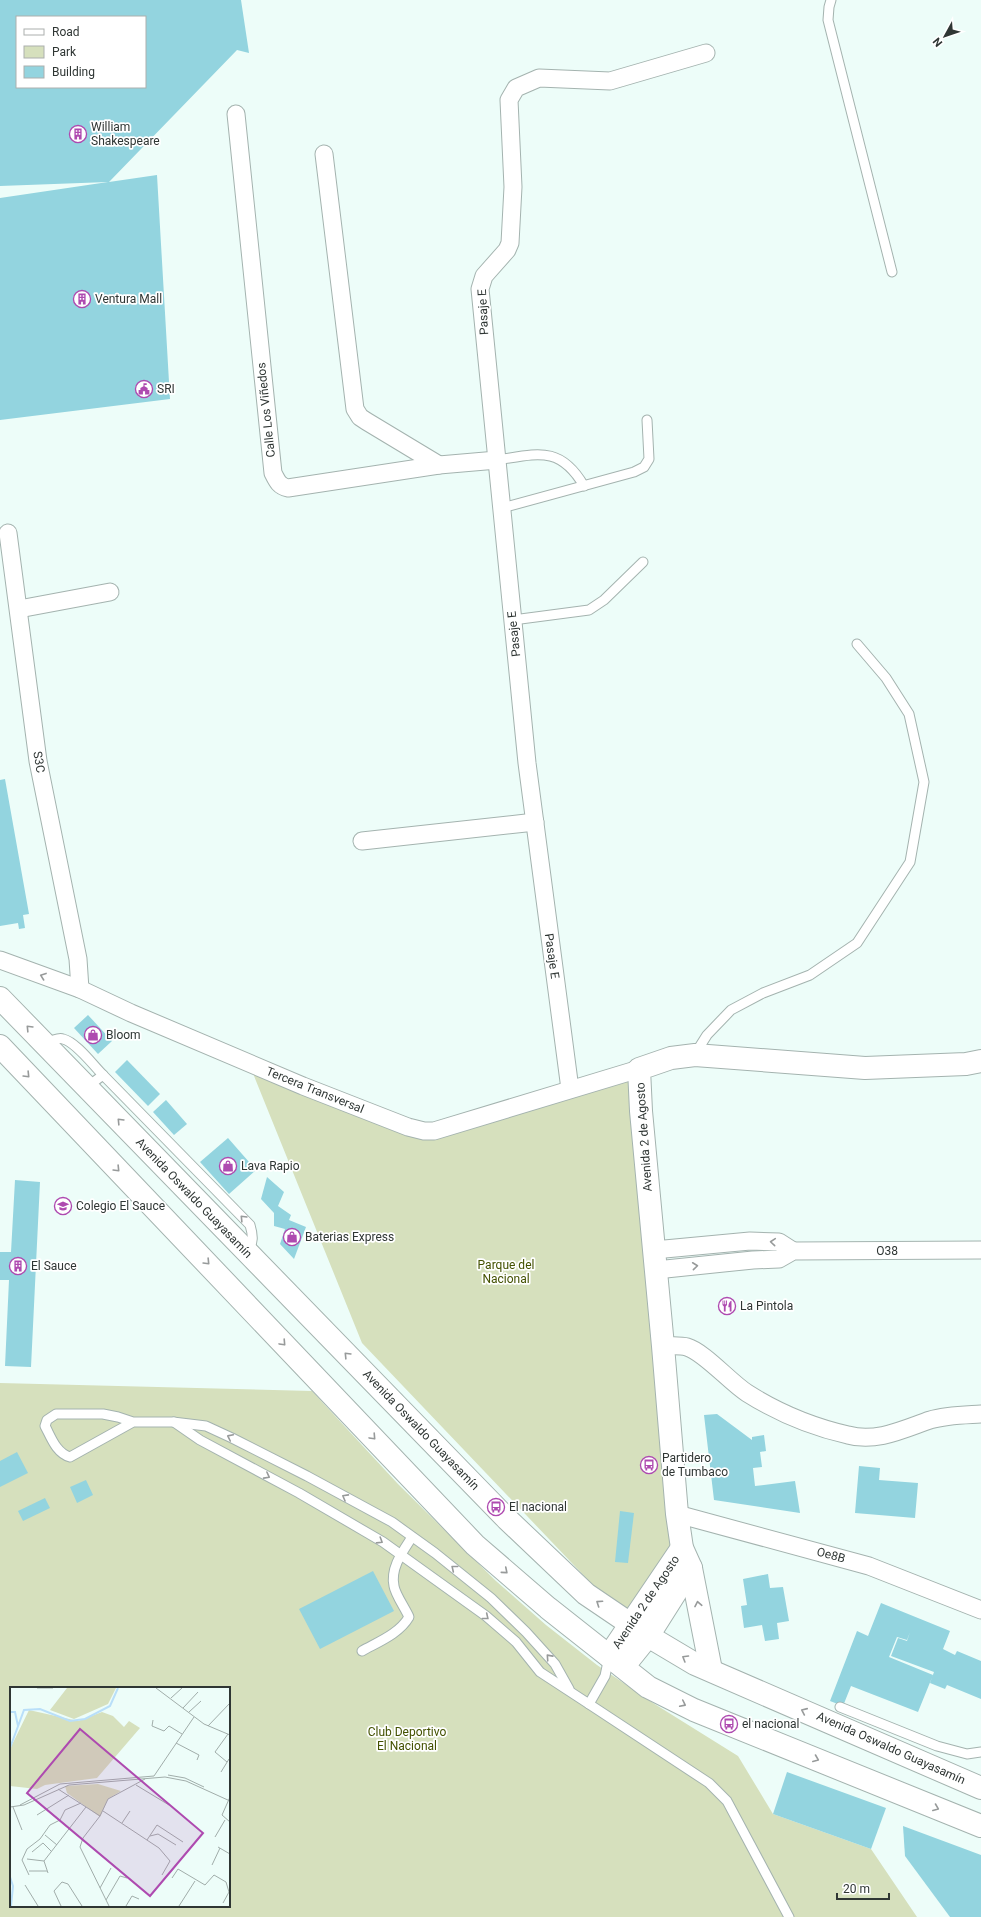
<svg xmlns="http://www.w3.org/2000/svg" width="981" height="1917" font-family="Roboto,sans-serif">
<style>
.green{fill:#d6e0bd;fill-rule:evenodd}
.building{fill:#93d4df;fill-rule:evenodd}
.lines{fill:none;stroke-linecap:round;stroke-linejoin:round}
.service-casing{stroke:#a4b3af;stroke-width:11}
.minor-casing{stroke:#a4b3af;stroke-width:19}
.secondary-casing{stroke:#a4b3af;stroke-width:24}
.primary-casing{stroke:#a4b3af;stroke-width:24}
.service{stroke:#fff;stroke-width:9}
.minor{stroke:#fff;stroke-width:17}
.secondary{stroke:#fff;stroke-width:22}
.primary{stroke:#fff;stroke-width:22}
.oneway{stroke:#979a9a}
.labels{text-anchor:middle;stroke-width:3.5;stroke-linejoin:round;paint-order:stroke}
.poi-label{font-size:12px;fill:#2f3634;stroke:#fff;text-anchor:start}
.street-label{font-size:12px;fill:#2f3634;stroke:#fff}
.park-label{font-size:12px;fill:#435100;stroke:#fff}
.inset-river{fill:none;stroke:#b9dff9;stroke-width:2}
.inset-road{fill:none;stroke:#a1adaa;stroke-width:1}
.view{fill:#ae4ab0;fill-opacity:0.15;stroke:#ae4ab0;stroke-width:2}
.inset-edge{fill:none;stroke:#2f3634;stroke-width:2}
</style>
<rect width="100%" height="100%" fill="#edfdf9"/>
<g class="green">
<path d="M 649,1064 L 645,1079 L 682,1544 L 631,1625 L 362,1343 L 250,1066 L 424,1135 Z"/>
<path d="M 0,1383 L 312,1391 L 398,1484 L 496,1581 L 546,1625 L 597,1665 L 653,1703 L 738,1756 L 773,1814 L 871,1849 L 917,1917 L 0,1917 ZM 11,1688 L 229,1688 L 229,1906 L 11,1906 Z"/>
</g>
<g class="building">
<path d="M 0,0 L 241,0 L 249,53 L 237,50 L 109,182 L 157,175 L 170,399 L 0,420 L 0,198 L 108,182 L 0,186 ZM 17,17 L 145,17 L 145,87 L 17,87 Z"/>
<path d="M 5,779 L 29,914 L 23,915 L 25,928 L 19,929 L 18,923 L 0,926 L 0,780 Z"/>
<path d="M 88,1015 L 112,1041 L 98,1054 L 74,1028 Z"/>
<path d="M 127,1060 L 160,1094 L 148,1106 L 115,1072 Z"/>
<path d="M 166,1100 L 187,1124 L 174,1135 L 153,1112 Z"/>
<path d="M 228,1138 L 256,1170 L 229,1194 L 200,1162 Z"/>
<path d="M 267,1177 L 284,1192 L 278,1206 L 291,1215 L 289,1220 L 306,1227 L 294,1259 L 280,1244 L 285,1229 L 274,1226 L 274,1213 L 261,1199 Z"/>
<path d="M 15,1180 L 40,1182 L 31,1367 L 5,1366 L 9,1280 L 0,1280 L 0,1252 L 11,1252 Z"/>
<path d="M 717,1414 L 752,1440 L 752,1437 L 764,1435 L 766,1451 L 760,1452 L 762,1467 L 753,1468 L 755,1486 L 795,1481 L 800,1513 L 714,1500 L 704,1415 Z"/>
<path d="M 17,1452 L 28,1473 L 0,1487 L 0,1461 Z"/>
<path d="M 859,1466 L 880,1468 L 879,1480 L 918,1483 L 915,1518 L 855,1513 Z"/>
<path d="M 86,1480 L 93,1495 L 77,1503 L 70,1487 Z"/>
<path d="M 45,1498 L 50,1508 L 23,1521 L 18,1511 Z"/>
<path d="M 620,1511 L 634,1513 L 628,1563 L 615,1562 Z"/>
<path d="M 373,1571 L 394,1611 L 320,1649 L 299,1609 Z"/>
<path d="M 768,1574 L 770,1588 L 783,1587 L 789,1621 L 777,1623 L 779,1639 L 765,1641 L 762,1625 L 744,1628 L 741,1606 L 747,1605 L 743,1579 Z"/>
<path d="M 881,1603 L 950,1631 L 943,1649 L 955,1655 L 957,1651 L 981,1661 L 981,1699 L 947,1685 L 945,1689 L 930,1683 L 934,1672 L 891,1656 L 898,1638 L 907,1641 L 910,1632 L 907,1640 L 897,1637 L 889,1657 L 933,1675 L 918,1712 L 851,1686 L 843,1706 L 830,1701 L 857,1631 L 868,1636 Z"/>
<path d="M 787,1772 L 886,1808 L 871,1849 L 773,1814 Z"/>
<path d="M 903,1826 L 981,1855 L 981,1917 L 950,1917 L 905,1856 Z"/>
</g>
<g class="lines">
<g class="service-casing">
<g id="service">
<path d="M 831,0 L 829,7 L 828,20 L 892,272"/>
<path d="M 497,460 C 537,454 560,445 584,486"/>
<path d="M 502,508 L 634,472 L 644,467 L 649,459 L 647,420"/>
<path d="M 513,620 L 589,610 L 604,600 L 643,562"/>
<path d="M 46,1044 C 51,1041 58,1037 63,1039 C 76,1042 93,1065 103,1075"/>
<path d="M 695,1054 L 707,1035 L 731,1010 L 763,993 L 810,975 L 857,943 L 910,862 L 924,782 L 909,714 L 886,678 L 857,644"/>
<path d="M 87,1087 L 103,1075 L 250,1225 C 253,1235 254,1243 247,1252"/>
<path d="M 133,1422 L 70,1457 C 56,1453 51,1437 45,1426 L 47,1420 L 56,1414 L 103,1414 L 118,1417 L 133,1422 L 173,1422 L 206,1426 L 232,1438 L 307,1476 L 392,1522 L 435,1553 L 491,1598 L 526,1632 L 555,1664 L 569,1689"/>
<path d="M 174,1422 L 200,1440 L 299,1493 L 383,1542 L 486,1616 L 516,1642 L 540,1672 L 589,1704 L 605,1676 L 609,1657"/>
<path d="M 362,1651 C 378,1642 399,1634 409,1617 C 405,1608 395,1594 394,1586 C 390,1568 403,1551 412,1537"/>
<path d="M 589,1704 L 709,1783 L 727,1801 L 789,1917"/>
<path d="M 840,1707 L 937,1746 L 967,1754 L 981,1752"/>
</g>
</g>
<g class="minor-casing">
<g id="minor">
<path d="M 236,114 L 273,473 C 277,481 279,486 288,488 L 439,465 L 497,460"/>
<path d="M 324,154 L 355,409 L 360,417 L 366,421 L 439,465"/>
<path d="M 8,533 L 38,761 L 78,959 L 80,989"/>
<path d="M 19,609 L 110,592"/>
<path d="M 362,841 L 535,822"/>
<path d="M 0,960 L 80,989 L 131,1013 L 303,1086 L 408,1127 L 424,1131 L 434,1131 L 639,1069"/>
<path d="M 570,1089 L 527,763 L 480,289 L 484,276 L 507,250 L 510,243 L 513,187 L 509,100 L 516,88 L 539,78 L 610,81 L 706,53"/>
<path d="M 654,1250 L 750,1241 L 779,1242 L 793,1251"/>
<path d="M 656,1270 L 753,1260 L 779,1259 L 793,1251 L 981,1250"/>
<path d="M 663,1346 C 671,1346 680,1345 687,1347 C 704,1352 730,1382 747,1393 C 777,1412 813,1427 848,1435 C 876,1443 904,1429 930,1420 C 946,1415 964,1415 981,1414"/>
<path d="M 677,1514 L 869,1566 L 981,1610"/>
</g>
</g>
<g class="secondary-casing">
<g id="secondary">
<path d="M 609,1656 L 682,1548"/>
<path d="M 623,1667 L 648,1636 L 691,1568 L 682,1548 L 677,1514 L 663,1346 L 641,1111 L 639,1069 L 671,1058 L 695,1055 L 865,1068 L 966,1064 L 981,1061"/>
</g>
</g>
<g class="primary-casing">
<g id="primary">
<path d="M 0,998 L 507,1519 L 586,1594 L 648,1636 L 695,1664 L 981,1788"/>
<path d="M 0,1046 L 475,1545 L 548,1608 L 648,1687 L 694,1710 L 981,1826"/>
<path d="M 691,1568 L 711,1670"/>
</g>
</g>
<use href="#service" class="service"/>
<use href="#minor" class="minor"/>
<use href="#secondary" class="secondary"/>
<use href="#primary" class="primary"/>
</g>
<defs><path id="oneway-chevron" d="M-2-3.5L2.5 0L-2 3.5" fill="none" stroke-width="1.6" stroke-linecap="round" stroke-linejoin="round"/></defs>
<g class="oneway">
<use href="#oneway-chevron" transform="translate(43 976) rotate(-160)"/>
<use href="#oneway-chevron" transform="translate(29 1028) rotate(-134)"/>
<use href="#oneway-chevron" transform="translate(27 1075) rotate(46)"/>
<use href="#oneway-chevron" transform="translate(120 1121) rotate(-134)"/>
<use href="#oneway-chevron" transform="translate(117 1169) rotate(46)"/>
<use href="#oneway-chevron" transform="translate(243 1218) rotate(-134)"/>
<use href="#oneway-chevron" transform="translate(773 1242) rotate(-175)"/>
<use href="#oneway-chevron" transform="translate(207 1262) rotate(46)"/>
<use href="#oneway-chevron" transform="translate(695 1266) rotate(-6)"/>
<use href="#oneway-chevron" transform="translate(283 1343) rotate(47)"/>
<use href="#oneway-chevron" transform="translate(347 1355) rotate(-134)"/>
<use href="#oneway-chevron" transform="translate(230 1437) rotate(-154)"/>
<use href="#oneway-chevron" transform="translate(373 1437) rotate(47)"/>
<use href="#oneway-chevron" transform="translate(267 1476) rotate(28)"/>
<use href="#oneway-chevron" transform="translate(345 1497) rotate(-151)"/>
<use href="#oneway-chevron" transform="translate(380 1541) rotate(32)"/>
<use href="#oneway-chevron" transform="translate(454 1568) rotate(-141)"/>
<use href="#oneway-chevron" transform="translate(505 1571) rotate(40)"/>
<use href="#oneway-chevron" transform="translate(599 1603) rotate(-146)"/>
<use href="#oneway-chevron" transform="translate(698 1604) rotate(-101)"/>
<use href="#oneway-chevron" transform="translate(486 1617) rotate(39)"/>
<use href="#oneway-chevron" transform="translate(549 1657) rotate(-132)"/>
<use href="#oneway-chevron" transform="translate(685 1658) rotate(-149)"/>
<use href="#oneway-chevron" transform="translate(683 1704) rotate(26)"/>
<use href="#oneway-chevron" transform="translate(804 1711) rotate(-156)"/>
<use href="#oneway-chevron" transform="translate(816 1759) rotate(22)"/>
<use href="#oneway-chevron" transform="translate(936 1808) rotate(22)"/>
</g>
<defs>
<g id="building-ring" transform="scale(0.9)"><circle r="9.5" fill="#fff" stroke="#ae4ab0" stroke-width="1.5"/><path d="M-4-6H4V6H1V3H-1V6H-4ZM-2.5-4.3h1.7v1.8h-1.7ZM.8-4.3h1.7v1.8H.8ZM-2.5-1h1.7V.8h-1.7ZM.8-1h1.7V.8H.8Z" fill="#ae4ab0"/></g>
<g id="civic-ring" transform="scale(0.9)"><circle r="9.5" fill="#fff" stroke="#ae4ab0" stroke-width="1.5"/><path d="M-.6-6.5H3V-4.5H.6V-3L4-1V1h2V6H-6V1h2V-1L-.6-3ZM-1.2 2.5V6h2.4V2.5Z" fill="#ae4ab0"/></g>
<g id="shop-ring" transform="scale(0.9)"><circle r="9.5" fill="#fff" stroke="#ae4ab0" stroke-width="1.5"/><path d="M-5-2.5h2.3a2.7 3.5 0 0 1 5.4 0H5L5.5 6h-11ZM-1.5-2.5h3a1.5 2.3 0 0 0-3 0Z" fill="#ae4ab0"/></g>
<g id="school-ring" transform="scale(0.9)"><circle r="9.5" fill="#fff" stroke="#ae4ab0" stroke-width="1.5"/><path d="M0-5L7-2L0 1L-7-2ZM-4 1L0 2.5L4 1V4Q0 6-4 4Z" fill="#ae4ab0"/></g>
<g id="restaurant-ring" transform="scale(0.9)"><circle r="9.5" fill="#fff" stroke="#ae4ab0" stroke-width="1.5"/><path d="M-5-6h1v4h1v-4h1v4h1v-4h1v5L-1.5 .5V6h-2V.5L-5-1ZM5-6V6H3V1.5H1.5Q1.5-4 5-6Z" fill="#ae4ab0"/></g>
<g id="bus-ring" transform="scale(0.9)"><circle r="9.5" fill="#fff" stroke="#ae4ab0" stroke-width="1.5"/><path d="M-5-6H5V4H4V6H2V4H-2V6H-4V4H-5ZM-3.5-4V0h7V-4ZM-3.5 1.2v1.5H-2V1.2ZM2 1.2v1.5H3.5V1.2Z" fill="#ae4ab0"/></g>
</defs>
<g fill-rule="evenodd">
<use href="#building-ring" x="78" y="134"/>
<use href="#building-ring" x="82" y="299"/>
<use href="#civic-ring" x="144" y="389"/>
<use href="#shop-ring" x="93" y="1035"/>
<use href="#shop-ring" x="228" y="1166"/>
<use href="#school-ring" x="63" y="1206"/>
<use href="#shop-ring" x="292" y="1237"/>
<use href="#building-ring" x="18" y="1266"/>
<use href="#restaurant-ring" x="727" y="1306"/>
<use href="#bus-ring" x="649" y="1465"/>
<use href="#bus-ring" x="496" y="1507"/>
<use href="#bus-ring" x="729" y="1724"/>
</g>
<g class="labels">
<g class="poi-label">
<text x="91" y="131">William<tspan x="91" dy="14">Shakespeare</tspan></text>
<text x="95" y="303">Ventura Mall</text>
<text x="157" y="393">SRI</text>
<text x="106" y="1039">Bloom</text>
<text x="241" y="1170">Lava Rapio</text>
<text x="76" y="1210">Colegio El Sauce</text>
<text x="305" y="1241">Baterias Express</text>
<text x="31" y="1270">El Sauce</text>
<text x="740" y="1310">La Pintola</text>
<text x="662" y="1462">Partidero<tspan x="662" dy="14">de Tumbaco</tspan></text>
<text x="509" y="1511">El nacional</text>
<text x="742" y="1728">el nacional</text>
</g>
<g class="street-label">
<text transform="translate(483 312) rotate(-93)" y="4">Pasaje E</text>
<text transform="translate(266 410) rotate(-96)" y="4">Calle Los Viñedos</text>
<text transform="translate(514 634) rotate(-96)" y="4">Pasaje E</text>
<text transform="translate(39 762) rotate(80)" y="4">S3C</text>
<text transform="translate(552 956) rotate(82)" y="4">Pasaje E</text>
<text transform="translate(315 1090) rotate(22)" y="4">Tercera Transversal</text>
<text transform="translate(644 1137) rotate(-94)" y="4">Avenida 2 de Agosto</text>
<text transform="translate(194 1198) rotate(46)" y="4">Avenida Oswaldo Guayasamín</text>
<text x="887" y="1255">O38</text>
<text transform="translate(421 1430) rotate(46)" y="4">Avenida Oswaldo Guayasamín</text>
<text transform="translate(831 1555) rotate(15)" y="4">Oe8B</text>
<text transform="translate(646 1602) rotate(-56)" y="4">Avenida 2 de Agosto</text>
<text transform="translate(891 1748) rotate(24)" y="4">Avenida Oswaldo Guayasamín</text>
</g>
<g class="park-label">
<text x="506" y="1269">Parque del<tspan x="506" dy="14">Nacional</tspan></text>
<text x="407" y="1736">Club Deportivo<tspan x="407" dy="14">El Nacional</tspan></text>
</g>
</g>
<g transform="translate(10 1687)">
<rect width="220" height="220" fill="#edfdf9"/>
<path d="M 57,1 L 106,1 L 98,17 L 64,32 L 40,23 ZM 19,23 L 68,34 L 92,25 L 103,29 L 114,40 L 119,34 L 130,41 L 87,91 L 35,98 L 27,102 L 0,99 L 0,62 ZM 88,97 L 111,104 L 98,112 L 90,130 L 57,106 L 55,99 Z" fill="#d6e0bd"/>
<path class="inset-river" d="M 0,25 L 5,25 L 8,39M 0,61 L 14,23 L 30,22 L 60,34 L 75,32 L 100,19 L 108,1M 0,190 L 3,199 L 1,219"/>
<path class="inset-road" d="M 27,1 L 43,1M 146,1 L 194,37 L 220,48M 161,11 L 172,1M 173,21 L 188,5M 179,25 L 191,14M 143,33 L 142,39 L 154,44 L 159,39 L 172,47M 198,39 L 220,16M 166,56 L 189,68 L 187,73M 217,75 L 205,65 L 218,47M 211,85 L 219,72M 158,88 L 175,91 L 194,100M 144,89 L 184,30M 126,98 L 159,118M 48,102 L 90,129 L 73,151 L 70,160 L 99,219M 220,110 L 212,128 L 220,135M 10,118 L 50,97 L 144,89M 0,120 L 14,118 L 59,98 L 155,90 L 176,94 L 220,114M 3,120 L 12,143M 93,124 L 149,161 L 160,174 L 152,188M 27,128 L 59,108M 90,129 L 98,112 L 135,92M 112,136 L 120,124M 35,148 L 47,158M 140,149 L 148,147 L 166,158M 205,150 L 215,133M 137,153 L 147,138 L 173,155M 208,160 L 220,167M 22,165 L 33,156 L 41,164M 17,172 L 34,174M 202,178 L 210,161M 19,184 L 37,184M 38,186 L 34,174 L 76,120M 19,188 L 12,173 L 17,162 L 30,152 L 40,138 L 50,133 L 55,123 L 71,116M 162,191 L 168,182 L 195,198 L 204,188 L 216,195M 15,198 L 28,219M 90,201 L 101,181M 96,213 L 110,189 L 117,191M 213,216 L 219,205 L 216,195M 51,219 L 44,204 L 52,195 L 58,197 L 72,219M 116,219 L 122,209 L 129,212M 169,219 L 185,194"/>
<path class="view" d="M 70,42 L 193,146 L 140,209 L 17,106 Z"/>
<rect width="220" height="220" class="inset-edge"/>
</g>
<rect x="16" y="16" width="130" height="72" fill="#ffffff" stroke="#acafae"/>
<rect x="24" y="29" width="20" height="6" fill="#ffffff" stroke="#acafae"/>
<text x="52" y="36" font-size="12" fill="#2f3634">Road</text>
<rect x="24" y="46" width="20" height="12" fill="#d6e0bd" stroke="#acafae"/>
<text x="52" y="56" font-size="12" fill="#2f3634">Park</text>
<rect x="24" y="66" width="20" height="12" fill="#93d4df" stroke="#acafae"/>
<text x="52" y="76" font-size="12" fill="#2f3634">Building</text>
<g transform="translate(945 36) rotate(230)" stroke="#ffffff" stroke-width="3" paint-order="stroke">
<path d="M0-3L7 15L0 10L-7 15Z" fill="#2f3634"/>
<text y="-6" font-size="11" font-weight="bold" text-anchor="middle" fill="#2f3634">N</text>
</g>
<path d="M837 1893v6h52v-6" fill="none" stroke="#2f3634" stroke-width="2"/>
<text x="843" y="1893" font-size="12" fill="#2f3634" stroke="#ffffff" stroke-width="3" paint-order="stroke">20 m</text>
</svg>
